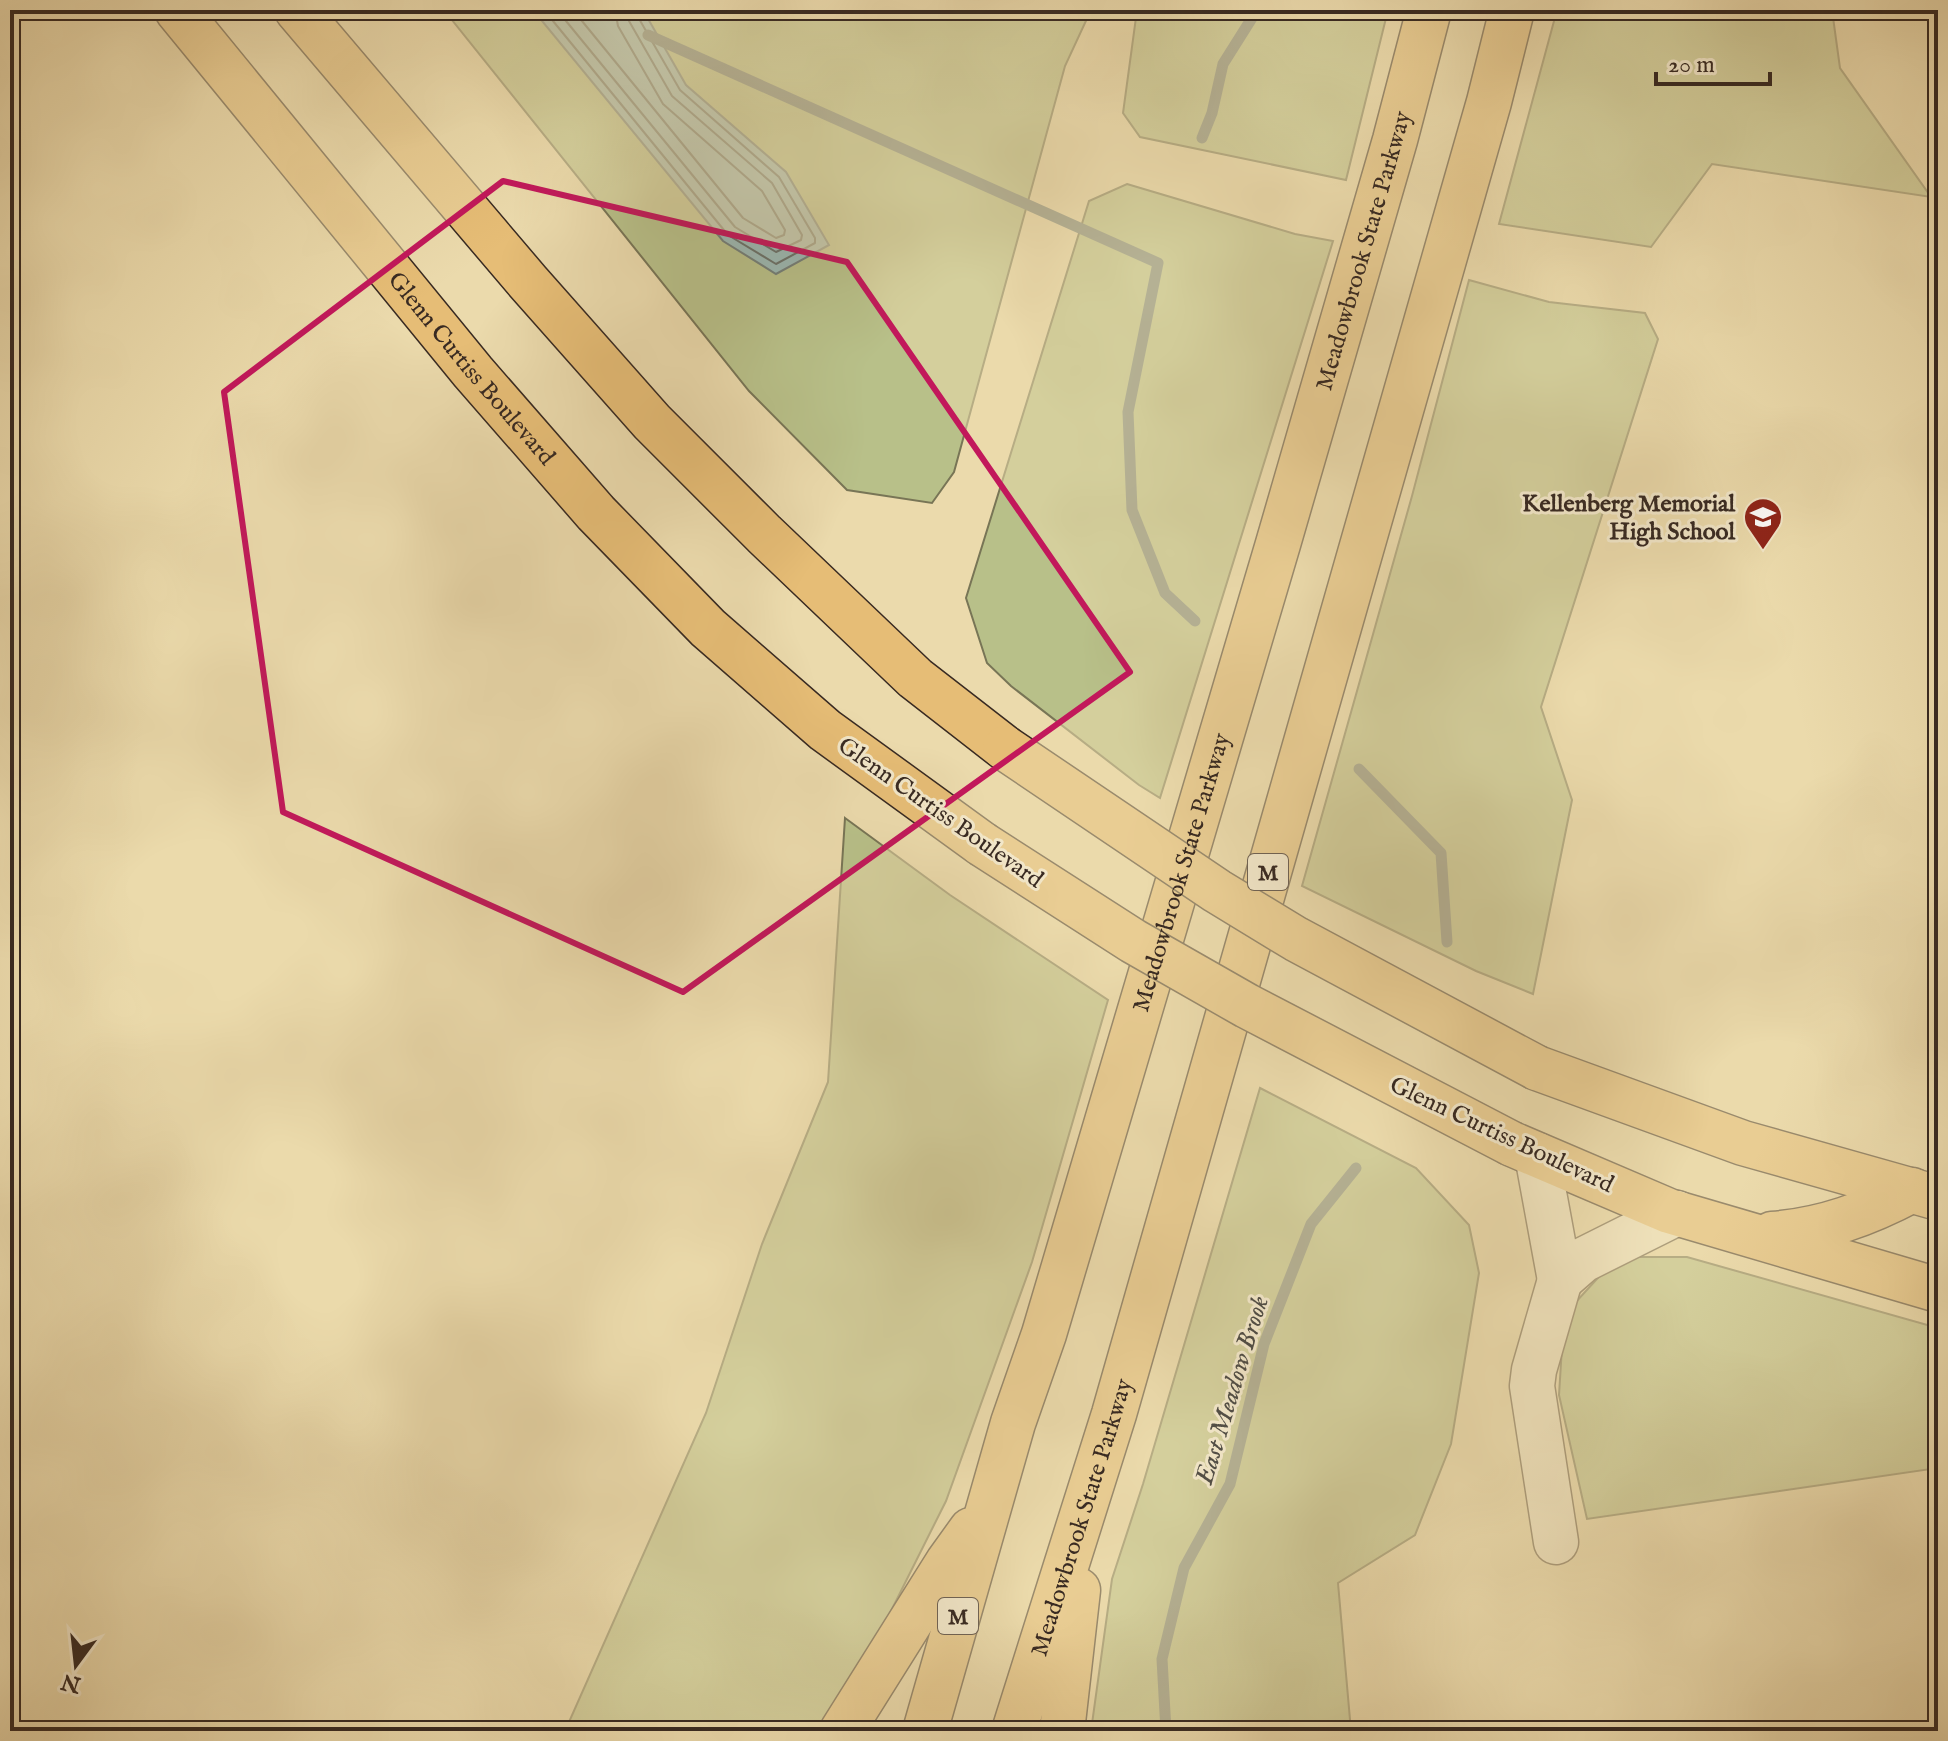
<svg xmlns="http://www.w3.org/2000/svg" width="1948" height="1741" font-family="'IM FELL English',serif">
<style>
.green{fill:#b8c089;stroke:#787556;stroke-width:2}
.water{fill:#9bb8b3;stroke:#737f79;stroke-width:2}
.lines{fill:none;stroke-linecap:round;stroke-linejoin:round}
.shore{stroke:#6a716a;stroke-width:2}
.stream{stroke:#737f79;stroke-width:11}
.minor-casing{stroke:#655644;stroke-width:47}
.major-casing{stroke:#382a22;stroke-width:47}
.highway-casing{stroke:#382a22;stroke-width:47}
.minor{stroke:#f2e7c9;stroke-width:44}
.major{stroke:#e6bd76;stroke-width:44}
.highway{stroke:#e6bd76;stroke-width:44}
.major-bridge-casing{stroke:#382a22;stroke-width:47;stroke-linecap:butt}
.major-bridge{stroke:#e6bd76;stroke-width:44}
.marked{fill:none;stroke:#c2185b;stroke-width:6;stroke-linejoin:round}
.labels{text-anchor:middle;stroke-width:6;stroke-linejoin:round;paint-order:stroke}
.shield{fill:#f2e7c9;stroke:#706354;stroke-width:2}
.shield-label{font-size:22px;font-weight:bold;fill:#382a22}
.street-label{font-size:24px;fill:#382a22;stroke:#f2e7c9}
.poi-label{font-size:24px;font-weight:bold;fill:#382a22;stroke:#f2e7c9;text-anchor:end}
.water-label{font-size:26px;font-style:italic;fill:#514e46;stroke:#f2e7c9}
</style>
<rect width="100%" height="100%" fill="#ebdaac"/>
<filter id="stains"><feTurbulence type="fractalNoise" baseFrequency=".0025" numOctaves="4"/><feColorMatrix values="0 0 0 0 .2 0 0 0 0 .09 0 0 0 0 .02 0 0 0 .5 -.17"/></filter>
<radialGradient id="worn" r=".72"><stop offset=".6" stop-color="#630" stop-opacity="0"/><stop offset="1" stop-color="#630" stop-opacity=".3"/></radialGradient>
<g class="green">
<path d="M 444,10 L 1091,10 L 1065,66 L 954,472 L 932,503 L 847,490 L 749,391 Z"/>
<path d="M 1137,10 L 1388,10 L 1346,180 L 1140,137 L 1123,113 Z"/>
<path d="M 1557,10 L 1832,10 L 1840,68 L 1931,197 L 1712,164 L 1651,247 L 1499,224 Z"/>
<path d="M 1127,184 L 1295,234 L 1333,241 L 1160,798 L 1139,785 L 1011,686 L 987,663 L 966,598 L 1089,201 Z"/>
<path d="M 1469,280 L 1549,302 L 1645,313 L 1658,339 L 1541,707 L 1572,800 L 1533,994 L 1476,971 L 1302,886 L 1412,496 Z"/>
<path d="M 845,818 L 950,895 L 1108,1000 L 1032,1262 L 946,1501 L 879,1635 L 817,1731 L 565,1731 L 706,1413 L 762,1244 L 828,1082 Z"/>
<path d="M 1260,1088 L 1416,1168 L 1469,1225 L 1479,1273 L 1451,1444 L 1415,1535 L 1338,1583 L 1351,1731 L 1091,1731 L 1112,1579 L 1143,1484 Z"/>
<path d="M 1617,1257 L 1687,1257 L 1938,1328 L 1938,1468 L 1587,1519 L 1559,1395 L 1564,1315 Z"/>
</g>
<path class="water" d="M 533,10 L 643,10 L 686,85 L 786,172 L 829,245 L 776,274 L 723,241 Z"/>
<g class="lines">
<g class="shore">
<path d="M 544,10 L 728,235 L 776,264 L 815,243 L 815,238 L 779,177 L 680,90 L 638,17 L 637,10"/>
<path d="M 557,10 L 735,227 L 776,252 L 801,240 L 802,235 L 772,183 L 672,96 L 629,21 L 627,10"/>
<path d="M 573,10 L 743,218 L 776,238 L 784,235 L 785,230 L 762,191 L 663,104 L 618,26 L 615,10"/>
</g>
<g class="stream">
<path d="M 648,35 L 1158,263 L 1128,412 L 1132,510 L 1165,593 L 1195,621"/>
<path d="M 1202,138 L 1212,113 L 1223,64 L 1257,10"/>
<path d="M 1359,769 L 1441,853 L 1447,942"/>
<path d="M 1166,1731 L 1162,1659 L 1184,1568 L 1230,1484 L 1264,1344 L 1311,1224 L 1356,1168"/>
</g>
<g class="minor-casing">
<g id="minor">
<path d="M 1537,1155 L 1560,1280 L 1583,1260 L 1677,1213"/>
<path d="M 1556,1542 L 1532,1386 L 1534,1370 L 1560,1280"/>
</g>
</g>
<g class="major-casing">
<g id="major">
<path id="s1" d="M 177,10 L 473,372 L 596,513 L 708,628 L 825,730 L 982,844"/>
<path d="M 297,10 L 528,282 L 652,422 L 764,534 L 915,678 L 1005,748"/>
<path d="M 1537,1068 L 1743,1143 L 1938,1198"/>
<path d="M 1512,1144 L 1669,1211 L 1938,1290"/>
<path d="M 1772,1234 C 1823,1230 1867,1214 1912,1190"/>
</g>
</g>
<g class="highway-casing">
<g id="highway">
<path d="M 842,1731 L 948,1562 L 971,1530"/>
<path id="s2" d="M 925,1731 L 1013,1423 L 1044,1334 L 1278,544 L 1395,140 L 1429,10"/>
<path id="s3" d="M 1014,1731 L 1114,1414 L 1489,102 L 1512,10"/>
<path d="M 1062,1731 L 1078,1590"/>
</g>
</g>
<use href="#minor" class="minor"/>
<use href="#major" class="major"/>
<use href="#highway" class="highway"/>
<g class="major-bridge-casing">
<g id="major-bridge">
<path d="M 1005,748 L 1217,891 L 1296,939 L 1537,1068"/>
<path d="M 982,844 L 1133,941 L 1247,1006 L 1512,1144"/>
</g>
</g>
<use href="#major-bridge" class="major-bridge"/>
</g>
<path d="M0 0H1948V1741H0ZM 503,181 L 847,262 L 1130,672 L 683,992 L 283,812 L 224,392 Z" fill="#ebdaac" fill-opacity=".55" fill-rule="evenodd"/>
<path class="marked" d="M 503,181 L 847,262 L 1130,672 L 683,992 L 283,812 L 224,392 Z"/>
<defs>
<g id="school-pin" transform="scale(2)"><path d="M0 17L-7.5 6A9.5 9.5 0 1 1 7.5 6Z" fill="#8f2418" stroke="#f2e7c9"/><path d="M0-5L7-2L0 1L-7-2ZM-4 1L0 2.5L4 1V4Q0 6-4 4Z" fill="#fff"/></g>
</defs>
<g fill-rule="evenodd">
<use href="#school-pin" x="1763" y="517"/>
</g>
<g class="labels">
<g class="shield">
<rect x="1248" y="854" width="40" height="36" rx="6"/>
<rect x="938" y="1598" width="40" height="36" rx="6"/>
</g>
<g class="shield-label">
<text x="1268" y="880">M</text>
<text x="958" y="1624">M</text>
</g>
<g class="street-label">
<text dy="8" stroke="none"><textPath href="#s2" startOffset="1544">Meadowbrook State Parkway</textPath></text>
<text dy="8" stroke="none"><textPath href="#s1" startOffset="464">Glenn Curtiss Boulevard</textPath></text>
<text transform="translate(941 812) rotate(35)" y="8">Glenn Curtiss Boulevard</text>
<text dy="8" stroke="none"><textPath href="#s2" startOffset="896">Meadowbrook State Parkway</textPath></text>
<text transform="translate(1502 1134) rotate(25)" y="8">Glenn Curtiss Boulevard</text>
<text dy="8" stroke="none"><textPath href="#s3" startOffset="224">Meadowbrook State Parkway</textPath></text>
</g>
<g class="poi-label">
<text x="1735" y="511">Kellenberg Memorial<tspan x="1735" dy="28">High School</tspan></text>
</g>
<g class="water-label">
<text transform="translate(1231 1390) rotate(-73)" y="9">East Meadow Brook</text>
</g>
</g>
<rect width="1948" height="1741" fill="none" stroke="#ebdaac" stroke-width="40"/>
<rect x="12" y="12" width="1924" height="1717" fill="none" stroke="#382a22" stroke-width="4"/>
<rect x="20" y="20" width="1908" height="1701" fill="none" stroke="#382a22" stroke-width="2"/>
<g transform="translate(76 1665) rotate(195)" stroke="#f2e7c9" stroke-width="6" paint-order="stroke">
<path d="M0-6L14 30L0 20L-14 30Z" fill="#382a22"/>
<text y="-12" font-size="22" font-weight="bold" text-anchor="middle" fill="#382a22">N</text>
</g>
<path d="M1656 72v12h114v-12" fill="none" stroke="#382a22" stroke-width="4"/>
<text x="1668" y="72" font-size="24" fill="#382a22" stroke="#f2e7c9" stroke-width="6" paint-order="stroke">20 m</text>
<rect width="100%" height="100%" filter="url(#stains)"/>
<rect width="100%" height="100%" fill="url(#worn)"/>
</svg>
